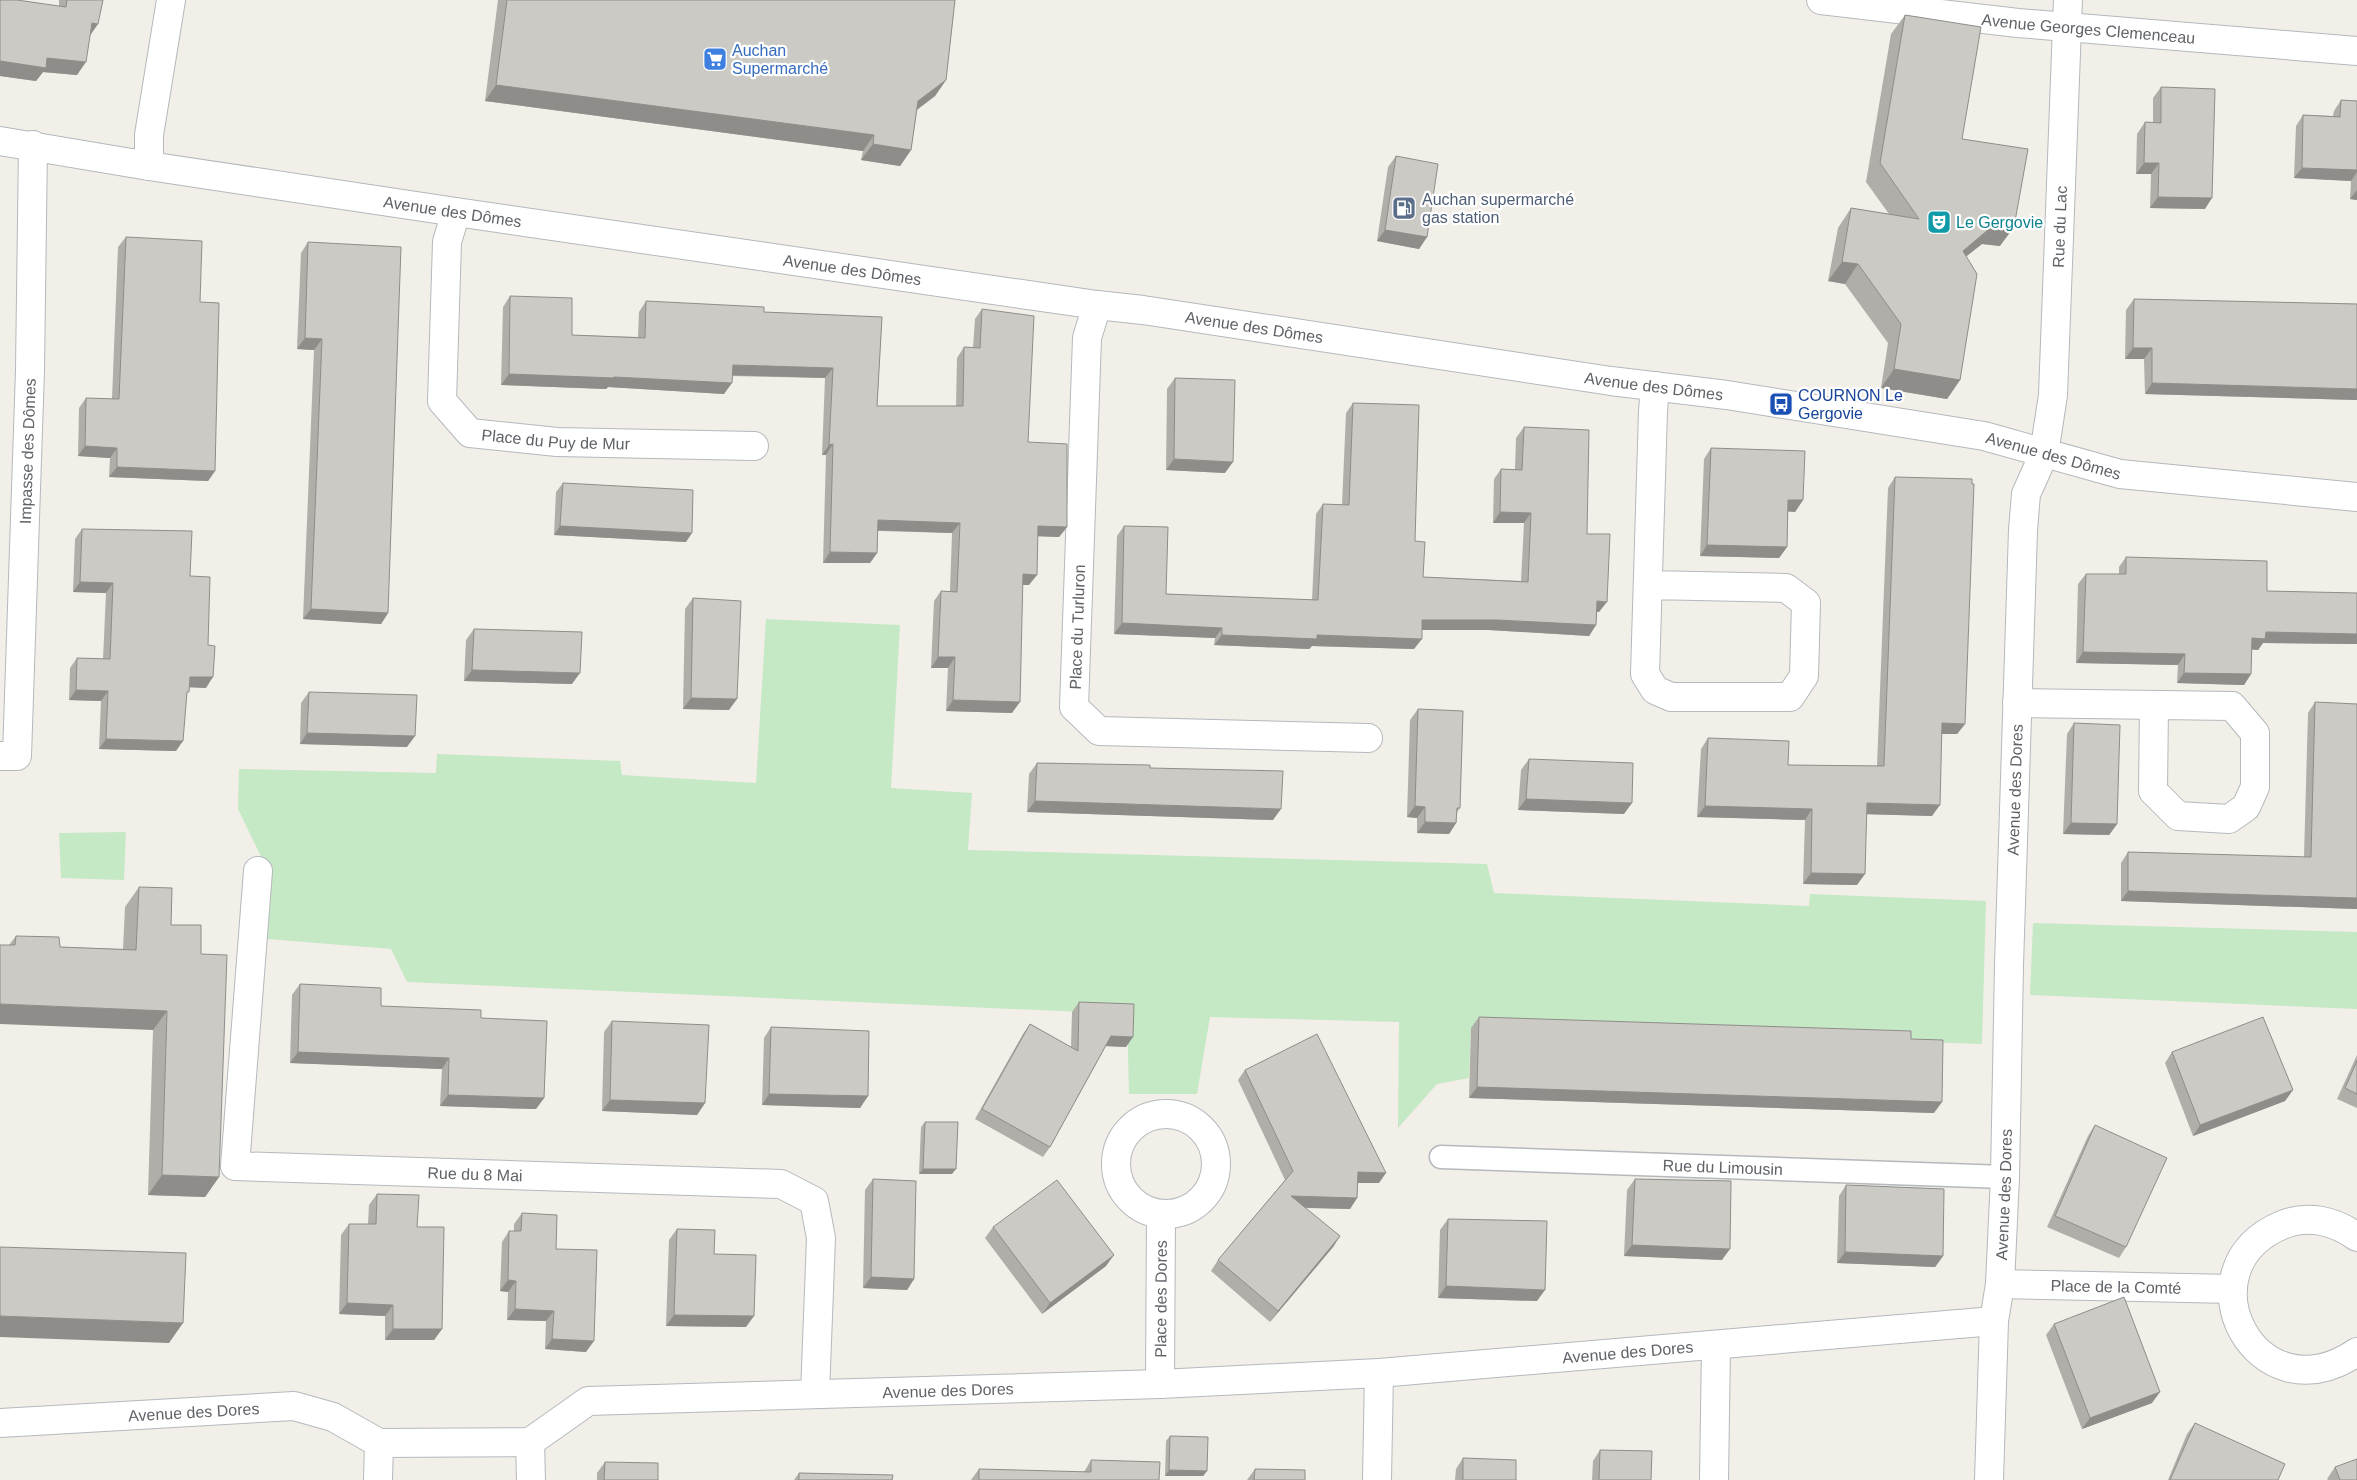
<svg xmlns="http://www.w3.org/2000/svg" width="2357" height="1480" font-family="Helvetica,sans-serif">
<style>
.green{fill:#c5e8c5}
.lines{fill:none;stroke-linecap:round;stroke-linejoin:round}
.lane-casing{stroke:#b5b8bc;stroke-width:25}
.street-casing{stroke:#b5b8bc;stroke-width:30}
.lane{stroke:#fff;stroke-width:22}
.street{stroke:#fff;stroke-width:28}
.wall{fill:#afaea9}
.shaded-wall{fill:#8f8d8a}
.building{fill:#cccac5;stroke:#8f8d8a}
.labels{text-anchor:middle;stroke-width:4.5;stroke-linejoin:round;paint-order:stroke}
.street-label{font-size:16px;fill:#5f6368;stroke:#fff}
.shop-label{font-size:16px;fill:#366cbe;stroke:#fff;text-anchor:start}
.service-label{font-size:16px;fill:#4e5e75;stroke:#fff;text-anchor:start}
.culture-label{font-size:16px;fill:#0d838f;stroke:#fff;text-anchor:start}
.transit-label{font-size:16px;fill:#164399;stroke:#fff;text-anchor:start}
</style>
<rect width="100%" height="100%" fill="#f1efe8"/>
<g class="green">
<path d="M 766,619 L 900,625 L 891,788 L 972,793 L 968,850 L 1487,864 L 1494,893 L 1809,906 L 1810,894 L 1986,901 L 1982,1044 L 1471,1028 L 1469,1078 L 1437,1084 L 1398,1128 L 1399,1022 L 1210,1017 L 1197,1094 L 1129,1094 L 1127,1014 L 407,982 L 391,949 L 268,939 L 269,873 L 238,809 L 239,769 L 436,773 L 437,754 L 620,761 L 622,775 L 756,783 Z"/>
<path d="M 126,832 L 124,880 L 61,878 L 59,833 Z"/>
<path d="M 2033,923 L 2357,932 L 2357,1009 L 2030,995 Z"/>
</g>
<g class="lines">
<g class="lane-casing">
<g id="lane">
<path id="s1" d="M 1441,1157 L 2005,1177"/>
</g>
</g>
<g class="street-casing">
<g id="street">
<path id="s2" d="M 1821,0 L 2018,23 L 2357,51"/>
<path id="s3" d="M 0,141 L 149,166 L 456,212 L 1097,305 L 1143,310 L 1611,381 L 1727,395 L 1984,436 L 2120,474 L 2357,497"/>
<path d="M 149,166 L 149,135 L 171,0"/>
<path id="s4" d="M 456,212 L 447,242 L 442,401 L 470,433 L 557,442 L 754,446"/>
<path d="M 1097,305 L 1087,338 L 1074,707 L 1099,731 L 1368,738"/>
<path d="M 1649,585 L 1786,588 L 1806,603 L 1804,676 L 1790,697 L 1671,697 L 1655,690 L 1645,674 L 1653,411 L 1655,386"/>
<path d="M 2017,703 L 2232,706 L 2255,733 L 2255,787 L 2246,807 L 2229,819 L 2178,816 L 2153,791 L 2154,705"/>
<path id="s5" d="M 0,756 L 17,756 L 30,370 L 33,145"/>
<path id="s6" d="M 258,871 L 235,1166 L 781,1184 L 814,1201 L 821,1238 L 815,1394"/>
<circle cx="1166" cy="1164" r="50"/>
<path d="M 2357,1237 C 2335,1221 2308,1214 2282,1225 C 2178,1269 2256,1421 2357,1352"/>
<path id="s7" d="M 2000,1284 L 2233,1289"/>
<path id="s8" d="M 1160,1384 L 1161,1214"/>
<path id="s9" d="M 0,1423 L 294,1406 L 333,1417 L 379,1443 L 530,1442 L 588,1401 L 1160,1384 L 1379,1373 L 1994,1321"/>
<path d="M 530,1442 L 531,1480"/>
<path d="M 378,1480 L 379,1443"/>
<path d="M 1377,1480 L 1379,1373"/>
<path d="M 1714,1480 L 1716,1346"/>
<path id="s10" d="M 1989,1480 L 1994,1321 L 2000,1284 L 2005,1177 L 2009,965 L 2023,530 L 2026,494 L 2044,454 L 2053,395 L 2068,0"/>
</g>
</g>
<use href="#lane" class="lane"/>
<use href="#street" class="street"/>
</g>
<g class="wall">
<path d="M 0,0 L 59,6 L 59,0 L 103,0 L 90,36 L 77,75 L 43,72 L 36,81 L 0,76 Z"/>
<path d="M 498,0 L 955,0 L 946,80 L 935,96 L 917,110 L 911,150 L 900,166 L 861,160 L 863,151 L 485,101 Z"/>
<path d="M 1905,15 L 1962,139 L 2000,246 L 1982,244 L 1966,256 L 1960,380 L 1947,399 L 1881,388 L 1888,343 L 1845,284 L 1828,281 L 1838,228 L 1851,208 L 1889,214 L 1866,182 L 1891,34 Z"/>
<path d="M 2161,87 L 2205,209 L 2150,208 L 2151,174 L 2136,174 L 2137,134 L 2145,122 L 2153,123 L 2153,98 Z"/>
<path d="M 2341,100 L 2357,101 L 2357,200 L 2350,199 L 2351,181 L 2294,178 L 2296,126 L 2303,115 L 2333,116 L 2334,111 Z"/>
<path d="M 1396,156 L 1427,237 L 1419,249 L 1377,241 L 1388,167 Z"/>
<path d="M 126,237 L 200,302 L 215,471 L 208,481 L 109,477 L 110,458 L 78,456 L 79,408 L 86,398 L 112,399 L 118,247 Z"/>
<path d="M 308,242 L 388,613 L 381,624 L 303,619 L 314,350 L 297,349 L 301,253 Z"/>
<path d="M 510,296 L 572,335 L 638,337 L 639,312 L 646,301 L 764,312 L 882,317 L 877,406 L 956,406 L 957,358 L 964,347 L 973,348 L 975,319 L 982,309 L 1028,442 L 1067,527 L 1059,537 L 1037,536 L 1029,585 L 1022,585 L 1012,713 L 946,711 L 948,668 L 931,668 L 934,601 L 941,591 L 950,591 L 952,533 L 878,531 L 877,553 L 870,563 L 823,563 L 826,455 L 822,455 L 825,378 L 732,376 L 724,394 L 608,387 L 606,389 L 501,385 L 503,307 Z"/>
<path d="M 2134,299 L 2357,304 L 2357,400 L 2145,394 L 2144,359 L 2125,359 L 2126,310 Z"/>
<path d="M 1175,378 L 1225,473 L 1166,470 L 1167,389 Z"/>
<path d="M 1353,403 L 1415,541 L 1423,577 L 1521,581 L 1524,523 L 1493,523 L 1494,479 L 1501,469 L 1515,469 L 1516,438 L 1524,427 L 1587,534 L 1599,612 L 1597,612 L 1596,625 L 1589,636 L 1489,630 L 1422,630 L 1414,649 L 1312,646 L 1309,649 L 1214,645 L 1215,638 L 1114,634 L 1117,536 L 1124,526 L 1166,594 L 1312,600 L 1316,514 L 1323,504 L 1342,505 L 1346,413 Z"/>
<path d="M 1711,448 L 1803,500 L 1795,512 L 1788,511 L 1787,547 L 1779,558 L 1700,556 L 1704,459 Z"/>
<path d="M 1895,477 L 1965,724 L 1957,734 L 1942,734 L 1932,816 L 1866,814 L 1857,885 L 1803,884 L 1805,820 L 1697,817 L 1701,749 L 1708,738 L 1788,765 L 1877,766 L 1888,488 Z"/>
<path d="M 563,483 L 686,542 L 554,535 L 556,492 Z"/>
<path d="M 82,529 L 190,576 L 206,688 L 189,687 L 186,697 L 176,751 L 99,749 L 101,701 L 69,700 L 70,668 L 77,658 L 103,659 L 106,593 L 73,592 L 75,539 Z"/>
<path d="M 2126,557 L 2267,591 L 2357,593 L 2357,644 L 2263,643 L 2258,650 L 2252,649 L 2251,674 L 2244,685 L 2177,683 L 2178,665 L 2076,663 L 2078,584 L 2086,574 L 2119,574 L 2119,567 Z"/>
<path d="M 693,598 L 729,710 L 683,709 L 685,609 Z"/>
<path d="M 474,629 L 572,684 L 464,681 L 466,640 Z"/>
<path d="M 309,692 L 407,747 L 300,744 L 301,703 Z"/>
<path d="M 2315,702 L 2357,909 L 2121,901 L 2121,863 L 2128,852 L 2304,857 L 2308,713 Z"/>
<path d="M 1418,709 L 1460,808 L 1457,812 L 1456,823 L 1449,834 L 1417,833 L 1417,818 L 1407,817 L 1410,720 Z"/>
<path d="M 2074,723 L 2117,824 L 2109,835 L 2063,834 L 2067,734 Z"/>
<path d="M 1529,759 L 1624,814 L 1518,810 L 1521,770 Z"/>
<path d="M 1037,763 L 1150,768 L 1273,820 L 1027,812 L 1029,774 Z"/>
<path d="M 139,887 L 171,925 L 201,954 L 219,1177 L 205,1197 L 148,1195 L 153,1030 L 9,945 L 16,936 L 60,947 L 123,949 L 125,907 Z"/>
<path d="M 300,984 L 381,1006 L 544,1098 L 536,1109 L 440,1106 L 442,1069 L 290,1063 L 292,995 Z"/>
<path d="M 1079,1002 L 1126,1047 L 1106,1046 L 1050,1147 L 1043,1157 L 975,1119 L 1023,1034 L 1030,1024 L 1071,1047 L 1072,1012 Z"/>
<path d="M 1479,1017 L 1911,1039 L 1934,1113 L 1469,1098 L 1471,1028 Z"/>
<path d="M 612,1021 L 705,1103 L 697,1115 L 602,1111 L 604,1032 Z"/>
<path d="M 771,1027 L 868,1096 L 860,1108 L 762,1105 L 764,1038 Z"/>
<path d="M 2172,1052 L 2285,1101 L 2193,1136 L 2165,1063 Z"/>
<path d="M 2357,1055 L 2357,1108 L 2337,1099 Z"/>
<path d="M 1245,1070 L 1379,1183 L 1358,1183 L 1357,1198 L 1350,1209 L 1305,1208 L 1340,1236 L 1333,1247 L 1270,1322 L 1211,1271 L 1218,1260 L 1285,1180 L 1238,1080 Z"/>
<path d="M 925,1122 L 952,1174 L 919,1174 L 921,1127 Z"/>
<path d="M 2095,1125 L 2126,1247 L 2119,1258 L 2047,1227 L 2088,1136 Z"/>
<path d="M 873,1179 L 914,1279 L 907,1290 L 863,1288 L 865,1190 Z"/>
<path d="M 1635,1179 L 1722,1260 L 1624,1256 L 1627,1190 Z"/>
<path d="M 1846,1185 L 1943,1256 L 1935,1267 L 1837,1263 L 1839,1196 Z"/>
<path d="M 377,1194 L 417,1227 L 442,1329 L 434,1340 L 385,1340 L 385,1316 L 339,1314 L 341,1235 L 349,1224 L 368,1224 L 369,1205 Z"/>
<path d="M 522,1213 L 556,1249 L 586,1352 L 545,1349 L 546,1321 L 507,1320 L 508,1292 L 500,1291 L 502,1242 L 509,1231 L 514,1231 L 514,1224 Z"/>
<path d="M 1448,1219 L 1537,1301 L 1438,1298 L 1440,1230 Z"/>
<path d="M 993,1227 L 1106,1266 L 1042,1314 L 985,1238 Z"/>
<path d="M 677,1229 L 714,1254 L 746,1327 L 666,1326 L 669,1240 Z"/>
<path d="M 2054,1324 L 2152,1403 L 2082,1429 L 2046,1335 Z"/>
<path d="M 2195,1423 L 2278,1480 L 2168,1480 L 2187,1434 Z"/>
<path d="M 1170,1436 L 1207,1471 L 1203,1476 L 1165,1476 L 1166,1441 Z"/>
<path d="M 1600,1450 L 1651,1480 L 1592,1480 L 1593,1461 Z"/>
<path d="M 1463,1458 L 1516,1480 L 1455,1480 L 1456,1469 Z"/>
<path d="M 1091,1460 L 1159,1480 L 971,1480 L 979,1469 L 1084,1472 Z"/>
<path d="M 605,1462 L 658,1480 L 597,1480 L 597,1473 Z"/>
<path d="M 2335,1467 L 2357,1480 L 2328,1480 L 2327,1479 Z"/>
<path d="M 1255,1469 L 1305,1480 L 1247,1480 Z"/>
<path d="M 799,1473 L 892,1480 L 794,1480 Z"/>
</g>
<g class="shaded-wall">
<path d="M 92,23 L 98,24 L 89,37 Z"/>
<path d="M 47,58 L 86,62 L 77,75 L 43,72 L 36,81 L 0,76 L 0,61 Z"/>
<path d="M 946,80 L 935,96 L 907,117 L 918,101 Z"/>
<path d="M 496,85 L 874,135 L 863,151 L 485,101 Z"/>
<path d="M 873,144 L 911,150 L 900,166 L 861,160 Z"/>
<path d="M 2144,163 L 2159,163 L 2151,174 L 2136,174 Z"/>
<path d="M 2302,168 L 2357,170 L 2357,172 L 2351,181 L 2294,178 Z"/>
<path d="M 2357,190 L 2357,200 L 2350,199 Z"/>
<path d="M 2158,197 L 2212,198 L 2205,209 L 2150,208 Z"/>
<path d="M 1995,224 L 2014,227 L 2000,246 L 1982,244 L 1949,270 L 1963,251 Z"/>
<path d="M 1385,230 L 1427,237 L 1419,249 L 1377,241 Z"/>
<path d="M 1842,262 L 1858,264 L 1845,284 L 1828,281 Z"/>
<path d="M 305,338 L 322,339 L 314,350 L 297,349 Z"/>
<path d="M 2133,348 L 2152,348 L 2144,359 L 2125,359 Z"/>
<path d="M 733,365 L 833,368 L 825,378 L 725,375 Z"/>
<path d="M 1894,369 L 1960,380 L 1947,399 L 1881,388 Z"/>
<path d="M 509,374 L 614,377 L 732,383 L 724,394 L 608,387 L 606,389 L 501,385 Z"/>
<path d="M 2152,383 L 2357,389 L 2357,400 L 2145,394 Z"/>
<path d="M 833,444 L 826,455 L 822,455 L 829,445 Z"/>
<path d="M 85,446 L 117,448 L 110,458 L 78,456 Z"/>
<path d="M 1174,459 L 1233,462 L 1225,473 L 1166,470 Z"/>
<path d="M 117,467 L 215,471 L 208,481 L 109,477 Z"/>
<path d="M 1788,500 L 1803,500 L 1795,512 L 1780,511 Z"/>
<path d="M 1500,512 L 1531,513 L 1524,523 L 1493,523 Z"/>
<path d="M 878,520 L 960,523 L 952,533 L 870,530 Z"/>
<path d="M 560,526 L 692,533 L 686,542 L 554,535 Z"/>
<path d="M 1038,526 L 1067,527 L 1059,537 L 1030,536 Z"/>
<path d="M 1707,545 L 1787,547 L 1779,558 L 1700,556 Z"/>
<path d="M 830,552 L 877,553 L 870,563 L 823,563 Z"/>
<path d="M 1023,574 L 1037,575 L 1029,585 L 1015,585 Z"/>
<path d="M 80,582 L 113,583 L 106,593 L 73,592 Z"/>
<path d="M 1597,601 L 1607,602 L 1599,612 L 1590,612 Z"/>
<path d="M 311,609 L 388,613 L 381,624 L 303,619 Z"/>
<path d="M 1422,620 L 1497,620 L 1596,625 L 1589,636 L 1489,630 L 1415,630 Z"/>
<path d="M 1122,623 L 1222,628 L 1215,638 L 1114,634 Z"/>
<path d="M 2266,632 L 2357,634 L 2357,644 L 2263,643 L 2258,650 L 2245,649 L 2252,638 Z"/>
<path d="M 1222,635 L 1317,635 L 1422,639 L 1414,649 L 1312,646 L 1309,649 L 1214,645 Z"/>
<path d="M 2083,652 L 2185,654 L 2178,665 L 2076,663 Z"/>
<path d="M 938,657 L 955,657 L 948,668 L 931,668 Z"/>
<path d="M 472,670 L 580,673 L 572,684 L 464,681 Z"/>
<path d="M 2184,673 L 2251,674 L 2244,685 L 2177,683 Z"/>
<path d="M 190,677 L 213,677 L 206,688 L 183,687 Z"/>
<path d="M 76,690 L 108,691 L 101,701 L 69,700 Z"/>
<path d="M 691,698 L 737,699 L 729,710 L 683,709 Z"/>
<path d="M 953,700 L 1020,702 L 1012,713 L 946,711 Z"/>
<path d="M 1942,723 L 1965,724 L 1957,734 L 1935,734 Z"/>
<path d="M 307,733 L 415,736 L 407,747 L 300,744 Z"/>
<path d="M 106,739 L 183,741 L 176,751 L 99,749 Z"/>
<path d="M 1526,799 L 1632,803 L 1624,814 L 1518,810 Z"/>
<path d="M 1035,801 L 1281,809 L 1273,820 L 1027,812 Z"/>
<path d="M 1867,803 L 1940,805 L 1932,816 L 1859,814 Z"/>
<path d="M 1415,806 L 1425,807 L 1417,818 L 1407,817 Z"/>
<path d="M 1705,806 L 1812,809 L 1805,820 L 1697,817 Z"/>
<path d="M 1425,822 L 1456,823 L 1449,834 L 1417,833 Z"/>
<path d="M 2071,823 L 2117,824 L 2109,835 L 2063,834 Z"/>
<path d="M 1811,873 L 1865,874 L 1857,885 L 1803,884 Z"/>
<path d="M 2128,891 L 2357,898 L 2357,909 L 2121,901 Z"/>
<path d="M 0,1004 L 167,1011 L 153,1030 L 0,1024 Z"/>
<path d="M 1111,1036 L 1133,1037 L 1126,1047 L 1104,1046 Z"/>
<path d="M 298,1052 L 449,1058 L 442,1069 L 290,1063 Z"/>
<path d="M 1477,1087 L 1942,1102 L 1934,1113 L 1469,1098 Z"/>
<path d="M 2293,1090 L 2285,1101 L 2193,1136 L 2200,1125 Z"/>
<path d="M 769,1094 L 868,1096 L 860,1108 L 762,1105 Z"/>
<path d="M 448,1095 L 544,1098 L 536,1109 L 440,1106 Z"/>
<path d="M 610,1100 L 705,1103 L 697,1115 L 602,1111 Z"/>
<path d="M 923,1169 L 956,1169 L 952,1174 L 919,1174 Z"/>
<path d="M 1358,1172 L 1386,1173 L 1379,1183 L 1351,1183 Z"/>
<path d="M 162,1175 L 219,1177 L 205,1197 L 148,1195 Z"/>
<path d="M 1291,1196 L 1357,1198 L 1350,1209 L 1284,1207 Z"/>
<path d="M 1340,1236 L 1333,1247 L 1270,1322 L 1278,1311 Z"/>
<path d="M 1632,1245 L 1730,1249 L 1722,1260 L 1624,1256 Z"/>
<path d="M 1845,1252 L 1943,1256 L 1935,1267 L 1837,1263 Z"/>
<path d="M 1114,1255 L 1106,1266 L 1042,1314 L 1050,1303 Z"/>
<path d="M 871,1277 L 914,1279 L 907,1290 L 863,1288 Z"/>
<path d="M 508,1280 L 516,1281 L 508,1292 L 500,1291 Z"/>
<path d="M 1446,1286 L 1545,1290 L 1537,1301 L 1438,1298 Z"/>
<path d="M 347,1303 L 393,1305 L 385,1316 L 339,1314 Z"/>
<path d="M 515,1309 L 554,1311 L 546,1321 L 507,1320 Z"/>
<path d="M 674,1315 L 754,1316 L 746,1327 L 666,1326 Z"/>
<path d="M 0,1316 L 183,1323 L 169,1343 L 0,1337 Z"/>
<path d="M 393,1329 L 442,1329 L 434,1340 L 385,1340 Z"/>
<path d="M 552,1339 L 594,1341 L 586,1352 L 545,1349 Z"/>
<path d="M 2160,1392 L 2152,1403 L 2082,1429 L 2090,1418 Z"/>
<path d="M 1169,1470 L 1207,1471 L 1203,1476 L 1165,1476 Z"/>
</g>
<g class="building">
<path d="M 0,0 L 17,0 L 66,7 L 67,0 L 103,0 L 98,24 L 92,23 L 86,62 L 47,58 L 46,68 L 0,61 Z"/>
<path d="M 507,0 L 955,0 L 946,80 L 918,101 L 911,150 L 873,144 L 874,135 L 496,85 Z"/>
<path d="M 1905,15 L 1981,27 L 1962,139 L 2028,149 L 2014,227 L 1995,224 L 1963,251 L 1977,274 L 1960,380 L 1894,369 L 1901,324 L 1858,264 L 1842,262 L 1851,208 L 1919,219 L 1880,163 Z"/>
<path d="M 2161,87 L 2215,89 L 2212,198 L 2158,197 L 2159,163 L 2144,163 L 2145,122 L 2161,123 Z"/>
<path d="M 2341,100 L 2357,101 L 2357,170 L 2302,168 L 2303,115 L 2340,117 Z"/>
<path d="M 1396,156 L 1438,164 L 1427,237 L 1385,230 Z"/>
<path d="M 126,237 L 202,241 L 200,302 L 219,303 L 215,471 L 117,467 L 117,448 L 85,446 L 86,398 L 119,399 Z"/>
<path d="M 308,242 L 401,247 L 388,613 L 311,609 L 322,339 L 305,338 Z"/>
<path d="M 510,296 L 572,298 L 572,335 L 645,338 L 646,301 L 764,307 L 764,312 L 882,317 L 877,406 L 963,406 L 964,347 L 980,348 L 982,309 L 1034,316 L 1028,442 L 1067,444 L 1067,527 L 1038,526 L 1037,575 L 1023,574 L 1020,702 L 953,700 L 955,657 L 938,657 L 941,591 L 957,592 L 960,523 L 878,520 L 877,553 L 830,552 L 833,444 L 829,445 L 833,368 L 733,365 L 732,383 L 614,377 L 614,378 L 509,374 Z"/>
<path d="M 2134,299 L 2357,304 L 2357,389 L 2152,383 L 2152,348 L 2133,348 Z"/>
<path d="M 1175,378 L 1235,380 L 1233,462 L 1174,459 Z"/>
<path d="M 1353,403 L 1419,405 L 1415,541 L 1425,542 L 1423,577 L 1528,582 L 1531,513 L 1500,512 L 1501,469 L 1522,470 L 1524,427 L 1589,430 L 1587,534 L 1610,534 L 1607,602 L 1597,601 L 1596,625 L 1497,620 L 1422,620 L 1422,639 L 1317,635 L 1317,639 L 1222,635 L 1222,628 L 1122,623 L 1124,526 L 1168,527 L 1166,594 L 1318,600 L 1323,504 L 1349,505 Z"/>
<path d="M 1711,448 L 1805,451 L 1803,500 L 1788,500 L 1787,547 L 1707,545 Z"/>
<path d="M 1895,477 L 1972,479 L 1972,484 L 1974,484 L 1965,724 L 1942,723 L 1940,805 L 1867,803 L 1865,874 L 1811,873 L 1812,809 L 1705,806 L 1708,738 L 1789,741 L 1788,765 L 1884,766 Z"/>
<path d="M 563,483 L 693,490 L 692,533 L 560,526 Z"/>
<path d="M 82,529 L 192,531 L 190,576 L 210,577 L 208,645 L 215,646 L 213,677 L 190,677 L 189,692 L 187,692 L 183,741 L 106,739 L 108,691 L 76,690 L 77,658 L 110,659 L 113,583 L 80,582 Z"/>
<path d="M 2126,557 L 2267,561 L 2267,591 L 2357,593 L 2357,634 L 2266,632 L 2265,639 L 2252,638 L 2251,674 L 2184,673 L 2185,654 L 2083,652 L 2086,574 L 2126,574 Z"/>
<path d="M 693,598 L 741,601 L 737,699 L 691,698 Z"/>
<path d="M 474,629 L 582,632 L 580,673 L 472,670 Z"/>
<path d="M 309,692 L 417,695 L 415,736 L 307,733 Z"/>
<path d="M 2315,702 L 2357,704 L 2357,898 L 2128,891 L 2128,852 L 2311,857 Z"/>
<path d="M 1418,709 L 1463,711 L 1460,808 L 1457,808 L 1456,823 L 1425,822 L 1425,807 L 1415,806 Z"/>
<path d="M 2074,723 L 2120,725 L 2117,824 L 2071,823 Z"/>
<path d="M 1529,759 L 1633,763 L 1632,803 L 1526,799 Z"/>
<path d="M 1037,763 L 1150,765 L 1150,768 L 1283,771 L 1281,809 L 1035,801 Z"/>
<path d="M 139,887 L 172,888 L 171,925 L 201,925 L 201,954 L 227,955 L 219,1177 L 162,1175 L 167,1011 L 0,1004 L 0,945 L 15,945 L 16,936 L 59,937 L 60,947 L 136,950 Z"/>
<path d="M 300,984 L 381,988 L 381,1006 L 481,1010 L 481,1018 L 547,1021 L 544,1098 L 448,1095 L 449,1058 L 298,1052 Z"/>
<path d="M 1079,1002 L 1134,1004 L 1133,1037 L 1111,1036 L 1050,1147 L 982,1109 L 1030,1024 L 1078,1051 Z"/>
<path d="M 1479,1017 L 1911,1031 L 1911,1039 L 1943,1040 L 1942,1102 L 1477,1087 Z"/>
<path d="M 2263,1017 L 2293,1090 L 2200,1125 L 2172,1052 Z"/>
<path d="M 612,1021 L 709,1025 L 705,1103 L 610,1100 Z"/>
<path d="M 771,1027 L 869,1031 L 868,1096 L 769,1094 Z"/>
<path d="M 1317,1034 L 1386,1173 L 1358,1172 L 1357,1198 L 1291,1196 L 1340,1236 L 1278,1311 L 1218,1260 L 1293,1171 L 1245,1070 Z"/>
<path d="M 2357,1061 L 2357,1094 L 2345,1088 Z"/>
<path d="M 925,1122 L 958,1122 L 956,1169 L 923,1169 Z"/>
<path d="M 2095,1125 L 2167,1158 L 2126,1247 L 2055,1216 Z"/>
<path d="M 873,1179 L 916,1181 L 914,1279 L 871,1277 Z"/>
<path d="M 1635,1179 L 1731,1181 L 1730,1249 L 1632,1245 Z"/>
<path d="M 1057,1180 L 1114,1255 L 1050,1303 L 993,1227 Z"/>
<path d="M 1846,1185 L 1944,1189 L 1943,1256 L 1845,1252 Z"/>
<path d="M 377,1194 L 419,1195 L 417,1227 L 444,1227 L 442,1329 L 393,1329 L 393,1305 L 347,1303 L 349,1224 L 376,1224 Z"/>
<path d="M 522,1213 L 557,1215 L 556,1249 L 597,1250 L 594,1341 L 552,1339 L 554,1311 L 515,1309 L 516,1281 L 508,1280 L 509,1231 L 521,1231 Z"/>
<path d="M 1448,1219 L 1547,1221 L 1545,1290 L 1446,1286 Z"/>
<path d="M 677,1229 L 715,1230 L 714,1254 L 756,1255 L 754,1316 L 674,1315 Z"/>
<path d="M 0,1247 L 186,1253 L 183,1323 L 0,1316 Z"/>
<path d="M 2124,1297 L 2160,1392 L 2090,1418 L 2054,1324 Z"/>
<path d="M 2195,1423 L 2285,1464 L 2278,1480 L 2170,1480 Z"/>
<path d="M 1170,1436 L 1208,1437 L 1207,1471 L 1169,1470 Z"/>
<path d="M 1600,1450 L 1652,1451 L 1651,1480 L 1599,1480 Z"/>
<path d="M 1463,1458 L 1516,1460 L 1516,1480 L 1463,1480 Z"/>
<path d="M 2357,1459 L 2357,1480 L 2340,1480 L 2335,1467 Z"/>
<path d="M 1091,1460 L 1160,1462 L 1159,1480 L 979,1480 L 979,1469 L 1091,1472 Z"/>
<path d="M 605,1462 L 658,1463 L 658,1480 L 604,1480 Z"/>
<path d="M 1255,1469 L 1305,1470 L 1305,1480 L 1254,1480 Z"/>
<path d="M 799,1473 L 893,1475 L 892,1480 L 799,1480 Z"/>
</g>
<defs>
<g id="supermarket-square" transform="scale(1.25)"><rect x="-9" y="-9" width="18" height="18" rx="4" fill="#3f7fe0" stroke="#fff"/><path d="M-6-5.5h2.5l.6 2H6L4.5 2H-2.5L-4.4-4H-6ZM-1.5 3.2a1.3 1.3 0 1 0 .1 0ZM3 3.2a1.3 1.3 0 1 0 .1 0Z" fill="#fff"/></g>
<g id="fuel-square" transform="scale(1.25)"><rect x="-9" y="-9" width="18" height="18" rx="4" fill="#5c6f8a" stroke="#fff"/><path d="M-5.5-6h7V0h2V4h1.3V-2.5L3-4.5l.8-.8L6-3V5H2.5V1h-1V6h-7ZM-4.2-4.7v3.2H.2V-4.7Z" fill="#fff"/></g>
<g id="theatre-square" transform="scale(1.25)"><rect x="-9" y="-9" width="18" height="18" rx="4" fill="#0f9aa8" stroke="#fff"/><path d="M-5-5.5Q0-4 5-5.5V0Q5 5 0 6Q-5 5-5 0ZM-3.3-2.5H-1v1.5H-3.3ZM1-2.5H3.3v1.5H1ZM-2.8 1Q0 5.5 2.8 1Z" fill="#fff"/></g>
<g id="bus-square" transform="scale(1.25)"><rect x="-9" y="-9" width="18" height="18" rx="4" fill="#1a4fb4" stroke="#fff"/><path d="M-5-6H5V4H4V6H2V4H-2V6H-4V4H-5ZM-3.5-4V0h7V-4ZM-3.5 1.2v1.5H-2V1.2ZM2 1.2v1.5H3.5V1.2Z" fill="#fff"/></g>
</defs>
<g fill-rule="evenodd">
<use href="#supermarket-square" x="715" y="59"/>
<use href="#fuel-square" x="1404" y="208"/>
<use href="#theatre-square" x="1939" y="222"/>
<use href="#bus-square" x="1781" y="404"/>
</g>
<g class="labels">
<g class="street-label">
<text dy="6" stroke="none"><textPath href="#s2" startOffset="269">Avenue Georges Clemenceau</textPath></text>
<text dy="6" stroke="none"><textPath href="#s3" startOffset="458">Avenue des Dômes</textPath></text>
<text dy="6" stroke="none"><textPath href="#s10" startOffset="1259">Rue du Lac</textPath></text>
<text dy="6" stroke="none"><textPath href="#s3" startOffset="862">Avenue des Dômes</textPath></text>
<text dy="6" stroke="none"><textPath href="#s3" startOffset="1268">Avenue des Dômes</textPath></text>
<text dy="6" stroke="none"><textPath href="#s3" startOffset="1672">Avenue des Dômes</textPath></text>
<text dy="6" stroke="none"><textPath href="#s4" startOffset="319">Place du Puy de Mur</textPath></text>
<text dy="6" stroke="none"><textPath href="#s5" startOffset="322">Impasse des Dômes</textPath></text>
<text dy="6" stroke="none"><textPath href="#s3" startOffset="2078">Avenue des Dômes</textPath></text>
<text transform="translate(1077 627) rotate(-88)" y="6">Place du Turluron</text>
<text dy="6" stroke="none"><textPath href="#s10" startOffset="691">Avenue des Dores</textPath></text>
<text dy="6" stroke="none"><textPath href="#s1" startOffset="282">Rue du Limousin</textPath></text>
<text dy="6" stroke="none"><textPath href="#s6" startOffset="536">Rue du 8 Mai</textPath></text>
<text dy="6" stroke="none"><textPath href="#s10" startOffset="286">Avenue des Dores</textPath></text>
<text dy="6" stroke="none"><textPath href="#s7" startOffset="116">Place de la Comté</textPath></text>
<text dy="6" stroke="none"><textPath href="#s8" startOffset="85">Place des Dores</textPath></text>
<text dy="6" stroke="none"><textPath href="#s9" startOffset="1651">Avenue des Dores</textPath></text>
<text dy="6" stroke="none"><textPath href="#s9" startOffset="970">Avenue des Dores</textPath></text>
<text dy="6" stroke="none"><textPath href="#s9" startOffset="194">Avenue des Dores</textPath></text>
</g>
<g class="shop-label">
<text x="732" y="56">Auchan<tspan x="732" dy="18">Supermarché</tspan></text>
</g>
<g class="service-label">
<text x="1422" y="205">Auchan supermarché<tspan x="1422" dy="18">gas station</tspan></text>
</g>
<g class="culture-label">
<text x="1956" y="228">Le Gergovie</text>
</g>
<g class="transit-label">
<text x="1798" y="401">COURNON Le<tspan x="1798" dy="18">Gergovie</tspan></text>
</g>
</g>
</svg>
